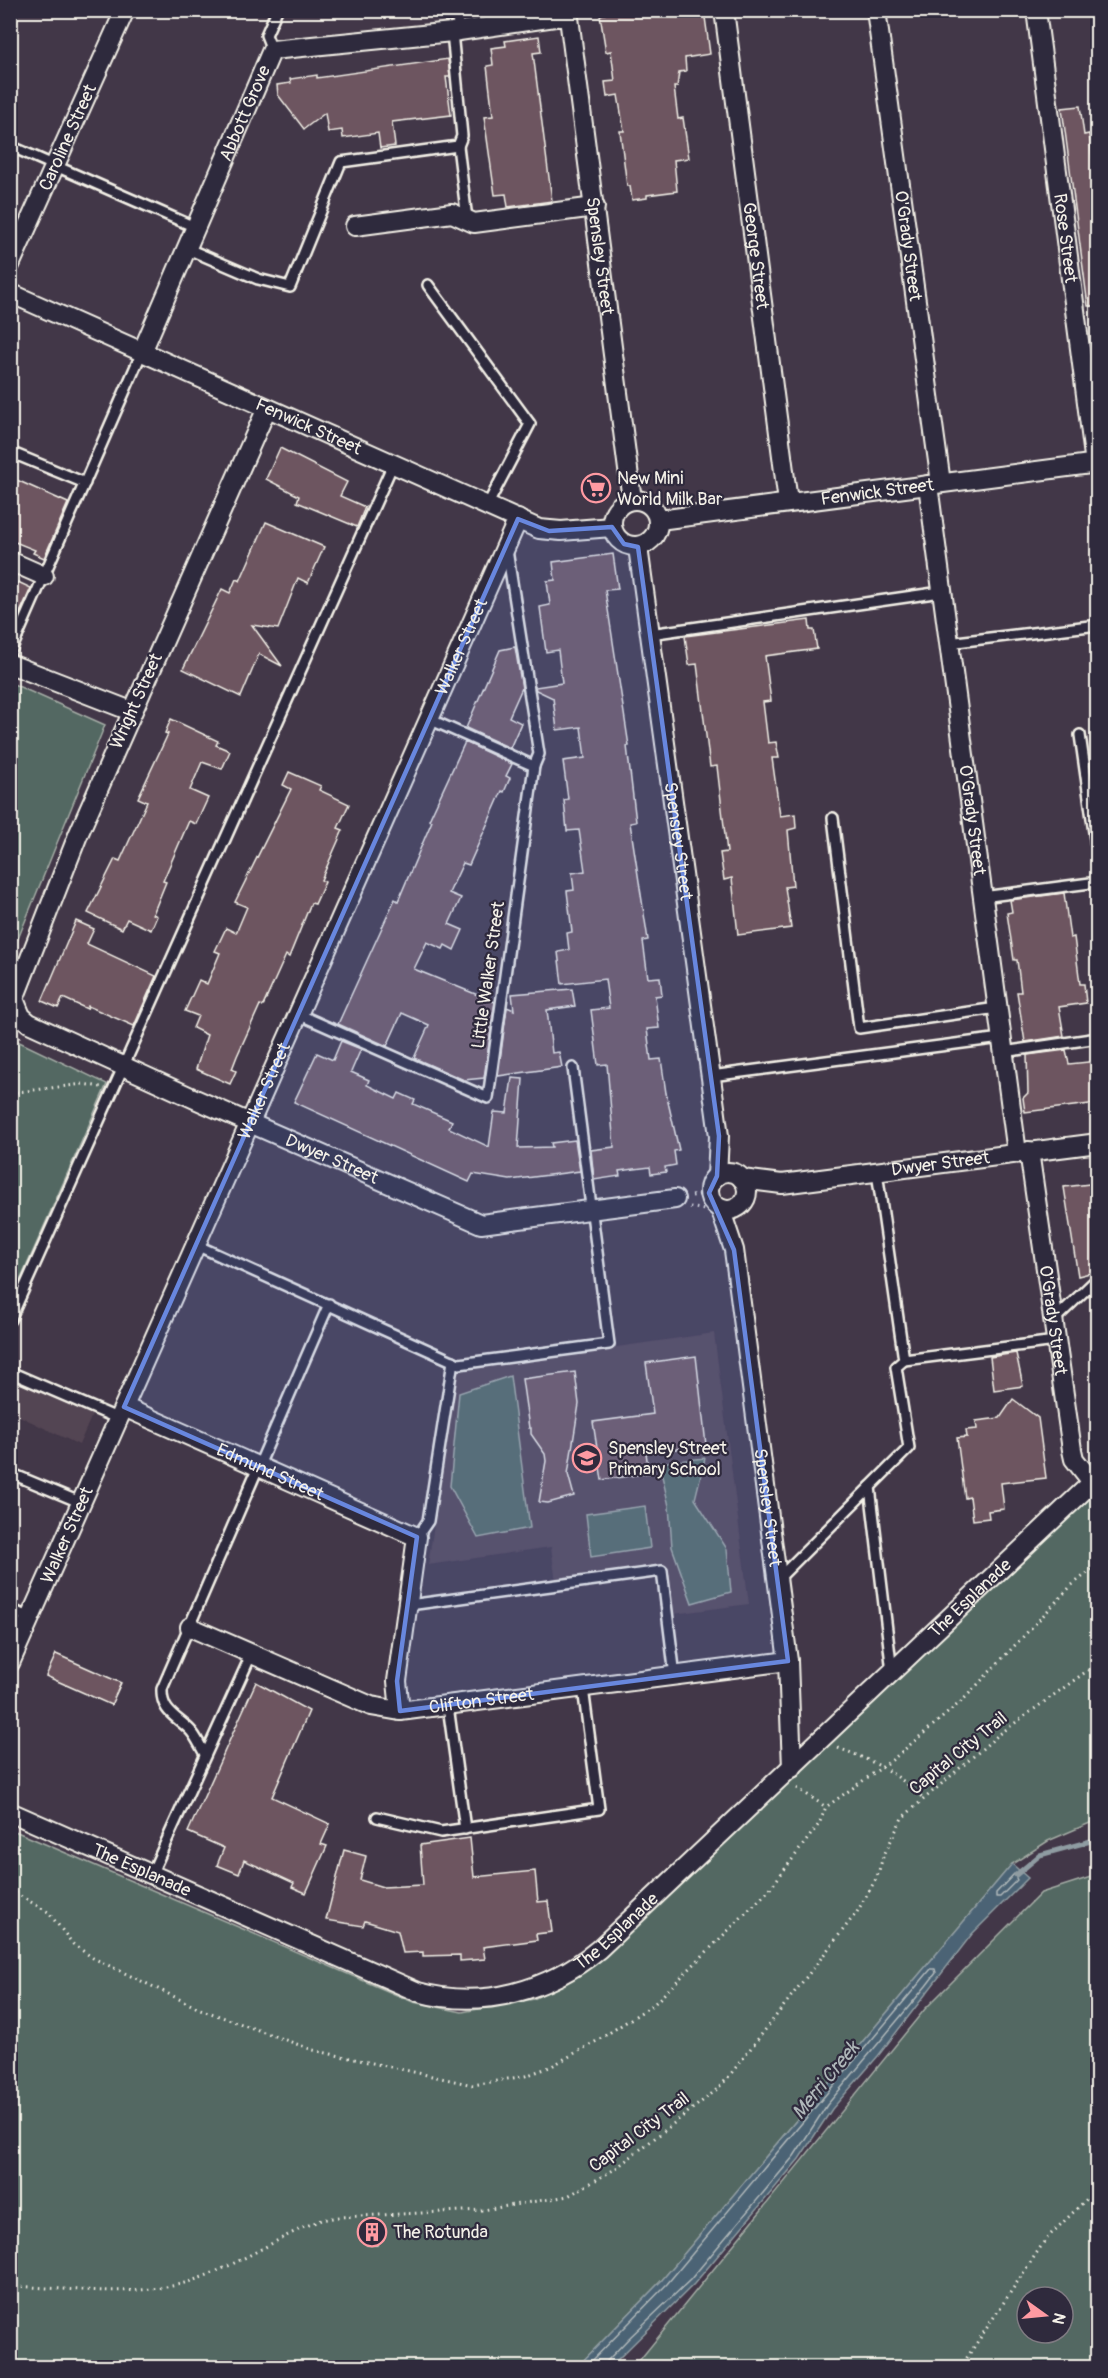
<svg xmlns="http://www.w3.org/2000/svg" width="1108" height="2378" font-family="Pangolin,sans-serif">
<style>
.built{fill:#524452}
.green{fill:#536862;stroke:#a4aca5;stroke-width:1.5;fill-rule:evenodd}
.water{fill:#4b6374;stroke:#8f9ca2;stroke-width:1.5}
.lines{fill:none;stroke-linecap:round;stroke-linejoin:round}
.shore{stroke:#b0b8ba;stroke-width:1.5}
.stream{stroke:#8f9ca2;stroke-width:5}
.building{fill:#6d5560;stroke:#f4f1e8;stroke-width:1.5}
.lane-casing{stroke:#f4f1e8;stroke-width:14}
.street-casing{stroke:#f4f1e8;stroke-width:22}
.path{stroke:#f4f1e8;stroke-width:3;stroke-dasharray:1.5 4.5;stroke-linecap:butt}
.lane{stroke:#2f2a3d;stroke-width:9}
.street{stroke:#2f2a3d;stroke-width:18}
.marked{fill:#6887de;fill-opacity:0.2;stroke:#6887de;stroke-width:4.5;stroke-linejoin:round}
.labels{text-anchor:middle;stroke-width:4.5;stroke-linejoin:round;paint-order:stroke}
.street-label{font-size:18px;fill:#f4f1e8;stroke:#2f2a3d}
.poi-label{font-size:18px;fill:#f4f1e8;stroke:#2f2a3d;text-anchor:start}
.water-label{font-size:20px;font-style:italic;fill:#b0b8ba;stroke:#2f2a3d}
</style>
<rect width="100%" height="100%" fill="#423748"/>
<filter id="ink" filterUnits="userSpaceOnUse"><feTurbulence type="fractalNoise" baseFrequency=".0167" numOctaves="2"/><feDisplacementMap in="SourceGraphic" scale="12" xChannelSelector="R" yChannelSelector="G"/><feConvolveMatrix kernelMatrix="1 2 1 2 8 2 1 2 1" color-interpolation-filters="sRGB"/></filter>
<g filter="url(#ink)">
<g class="built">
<path d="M 714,1333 L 749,1604 L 673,1614 L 667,1566 L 556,1582 L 551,1547 L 428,1565 L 457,1370 Z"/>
<path d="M 10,1378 L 93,1413 L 79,1445 L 11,1412 Z"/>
</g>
<g class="green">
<path d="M 11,683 L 105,725 L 11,956 Z"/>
<path d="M 11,1038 L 107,1084 L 11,1301 Z"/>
<path d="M 510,1376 L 530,1528 L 478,1538 L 450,1486 L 459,1393 Z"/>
<path d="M 705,1458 L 695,1499 L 727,1549 L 731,1592 L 692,1603 L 672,1547 L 669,1506 L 659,1463 Z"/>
<path d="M 1097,1487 L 1097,1820 L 1048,1841 L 1012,1864 L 662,2280 L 579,2365 L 11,2367 L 10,1829 L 413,2002 L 462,2012 L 534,1999 L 601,1959 Z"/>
<path d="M 645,1506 L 650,1548 L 591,1557 L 586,1514 Z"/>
<path d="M 1097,1875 L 1097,2367 L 634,2367 L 925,2009 L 1041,1893 ZM 1027,2297 L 1063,2297 L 1063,2333 L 1027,2333 Z"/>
</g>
<path class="water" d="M 1012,1864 L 1028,1878 L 972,1934 L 878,2056 L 832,2109 L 799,2159 L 694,2284 L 610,2367 L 577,2367 L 662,2280 Z"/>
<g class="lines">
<g class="shore">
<path d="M 1014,1874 L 1017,1880 L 1000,1897 L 996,1897 L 996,1893 Z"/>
<path d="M 585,2368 L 667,2284 L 931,1969 L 935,1969 L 936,1973 L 926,1986 L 827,2105 L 794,2156 L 690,2280 L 629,2338 L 607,2361 L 606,2368"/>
</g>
<path class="stream" d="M 1016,1875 L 1040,1855 L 1098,1839"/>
</g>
<g class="building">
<path d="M 604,10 L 704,10 L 710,54 L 685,58 L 686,71 L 679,72 L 677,87 L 674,87 L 678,119 L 683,118 L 689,158 L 674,160 L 677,191 L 647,195 L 647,198 L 632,200 L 630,186 L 627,186 L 620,131 L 624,131 L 618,95 L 607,97 L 605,82 L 615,81 L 611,51 L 606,52 L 600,15 L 605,14 Z"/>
<path d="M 539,36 L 541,52 L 533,53 L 552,201 L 508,207 L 506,194 L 495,195 L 484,117 L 493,116 L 487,66 L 493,65 L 491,48 L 506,46 L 505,41 Z"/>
<path d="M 448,59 L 450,77 L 446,77 L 451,115 L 392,122 L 395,146 L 380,148 L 378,133 L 343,138 L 342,130 L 328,132 L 325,113 L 304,129 L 278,95 L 277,85 L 291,83 L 290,79 L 317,75 L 317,78 Z"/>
<path d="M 1080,106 L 1084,135 L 1089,134 L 1096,188 L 1091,188 L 1098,239 L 1098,306 L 1088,306 L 1062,108 Z"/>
<path d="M 280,448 L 347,482 L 340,496 L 365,507 L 357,527 L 297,502 L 299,496 L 266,479 Z"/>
<path d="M 10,477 L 68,503 L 44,558 L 33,553 L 35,550 L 10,540 Z"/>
<path d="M 266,522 L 324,547 L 308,583 L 298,578 L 278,629 L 252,625 L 282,666 L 259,654 L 241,697 L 183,669 L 222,589 L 230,593 L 236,579 L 240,581 Z"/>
<path d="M 613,554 L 618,589 L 605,590 L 629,746 L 627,746 L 636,822 L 630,823 L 648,940 L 643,941 L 648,978 L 660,977 L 662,995 L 655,996 L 659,1028 L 647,1029 L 651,1060 L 661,1059 L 666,1093 L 679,1150 L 674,1151 L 676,1165 L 665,1167 L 666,1172 L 651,1174 L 650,1167 L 619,1171 L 620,1176 L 594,1180 L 591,1150 L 614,1147 L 607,1064 L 598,1065 L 591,1010 L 609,1008 L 605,979 L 562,984 L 558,952 L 569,950 L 567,933 L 572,932 L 567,891 L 574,890 L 572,873 L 585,871 L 579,830 L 567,831 L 564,800 L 568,799 L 563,761 L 585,758 L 581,727 L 557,730 L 553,698 L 536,690 L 535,687 L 562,683 L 558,650 L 546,652 L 540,607 L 550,605 L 547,581 L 555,580 L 553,562 Z"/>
<path d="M 18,582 L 31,588 L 10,635 L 10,590 L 14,592 Z"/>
<path d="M 809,620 L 810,630 L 814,630 L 817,649 L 765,656 L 771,701 L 763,702 L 768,743 L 776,742 L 779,758 L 772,758 L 780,816 L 795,814 L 796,828 L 788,830 L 793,886 L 785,887 L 791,928 L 738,935 L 732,878 L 724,880 L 720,853 L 727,852 L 717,766 L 710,767 L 697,664 L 689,665 L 685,636 Z"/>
<path d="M 515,647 L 522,688 L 509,717 L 521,723 L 510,748 L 466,728 L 500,650 Z"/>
<path d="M 171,719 L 218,741 L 216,745 L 230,751 L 222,769 L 202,762 L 190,790 L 208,798 L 196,824 L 189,821 L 163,881 L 166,882 L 153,914 L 157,916 L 151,930 L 127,919 L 122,929 L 88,913 L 115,859 L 120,861 L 147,802 L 138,798 L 168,734 L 165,733 Z"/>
<path d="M 465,742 L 512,764 L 506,776 L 510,778 L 504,792 L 502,791 L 469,865 L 463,863 L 449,893 L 461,898 L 449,924 L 463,930 L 454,950 L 445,945 L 443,949 L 427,942 L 414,969 L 495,1002 L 484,1078 L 464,1080 L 414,1058 L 429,1025 L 402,1013 L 387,1046 L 338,1024 L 395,899 L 398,901 L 432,821 L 429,820 Z"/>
<path d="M 289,772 L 321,786 L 319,790 L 349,804 L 338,828 L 343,830 L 321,880 L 325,882 L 315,904 L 311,903 L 289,957 L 286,955 L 263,1006 L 260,1005 L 237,1056 L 232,1069 L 236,1071 L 230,1084 L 196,1069 L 207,1035 L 193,1028 L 198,1016 L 185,1011 L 199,980 L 207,984 L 220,953 L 215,951 L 226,928 L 236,933 L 247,907 L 235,902 L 291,789 L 283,785 Z"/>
<path d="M 1064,893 L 1070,938 L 1074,937 L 1080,984 L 1084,984 L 1086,1003 L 1059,1007 L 1064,1036 L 1025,1042 L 1017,992 L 1021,992 L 1017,960 L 1014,960 L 1007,913 L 1012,912 L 1010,900 Z"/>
<path d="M 76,921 L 94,929 L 87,944 L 156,976 L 134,1026 L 88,1006 L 87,1009 L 63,998 L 58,1008 L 42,1001 Z"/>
<path d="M 572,989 L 575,1006 L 547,1010 L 552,1053 L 559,1052 L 562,1067 L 498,1076 L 507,1007 L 514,1010 L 512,994 Z"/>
<path d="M 341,1041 L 361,1049 L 351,1072 L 369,1080 L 367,1085 L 396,1099 L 399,1093 L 415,1100 L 413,1104 L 452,1121 L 449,1128 L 489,1147 L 494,1112 L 507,1113 L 512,1078 L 523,1079 L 518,1148 L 552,1147 L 551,1143 L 575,1140 L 580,1171 L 510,1180 L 473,1174 L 469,1182 L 294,1102 L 317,1053 L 333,1060 Z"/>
<path d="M 1066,1050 L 1069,1064 L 1098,1061 L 1098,1103 L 1025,1112 L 1023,1098 L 1028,1093 L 1027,1055 Z"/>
<path d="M 1098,1183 L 1098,1271 L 1078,1276 L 1064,1187 Z"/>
<path d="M 1016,1353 L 1023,1386 L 994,1390 L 990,1357 Z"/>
<path d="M 696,1356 L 706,1445 L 646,1453 L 649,1473 L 602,1480 L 593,1422 L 653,1414 L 646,1363 Z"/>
<path d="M 575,1372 L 579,1404 L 568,1474 L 574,1496 L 548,1503 L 539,1502 L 546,1461 L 545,1454 L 531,1434 L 531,1428 L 529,1428 L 522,1379 Z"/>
<path d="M 1013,1399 L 1038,1418 L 1046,1478 L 1001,1483 L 1004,1509 L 988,1511 L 989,1518 L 973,1520 L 970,1497 L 965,1498 L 957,1438 L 967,1437 L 966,1430 L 977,1429 L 976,1421 L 1000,1418 Z"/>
<path d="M 56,1654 L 121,1683 L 111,1705 L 46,1676 Z"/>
<path d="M 256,1682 L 309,1711 L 272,1797 L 330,1824 L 321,1844 L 327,1846 L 306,1893 L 292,1887 L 294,1883 L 244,1860 L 239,1874 L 217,1865 L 224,1848 L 188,1832 Z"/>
<path d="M 470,1838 L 474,1877 L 535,1871 L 538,1902 L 548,1901 L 552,1932 L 536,1934 L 537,1940 L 483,1947 L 485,1959 L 460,1961 L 460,1955 L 423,1956 L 423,1952 L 403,1953 L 398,1931 L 365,1921 L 363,1926 L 326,1920 L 344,1850 L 366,1856 L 360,1880 L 383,1887 L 423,1885 L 420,1845 Z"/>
<path d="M 367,2228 L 377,2228 L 382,2237 L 377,2245 L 367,2245 L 362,2237 Z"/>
</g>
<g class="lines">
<g class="lane-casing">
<g id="lane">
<path d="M 456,10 L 459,31"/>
<path d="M 272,50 L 266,35 L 277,10"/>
<path d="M 10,146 L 197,228"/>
<path d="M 458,146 L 467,219"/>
<path d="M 188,249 L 258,279 L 290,287 L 341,162 L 458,146 L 462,136 L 452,32"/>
<path d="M 428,285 L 530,424 L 487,506"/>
<path d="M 10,452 L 85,483"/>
<path d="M 1095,464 L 1098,482"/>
<path d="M 507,550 L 539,754 L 534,766"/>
<path d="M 650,634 L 941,592"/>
<path d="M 948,643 L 1098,625"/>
<path d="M 10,653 L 142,352"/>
<path d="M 1080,735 L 1098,860"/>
<path d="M 833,818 L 859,1028 L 997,1008"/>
<path d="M 982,897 L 1098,882"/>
<path d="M 298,1014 L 488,1098 L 534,766 L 429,719"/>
<path d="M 1003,1052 L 1098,1038"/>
<path d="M 711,1076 L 1001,1038"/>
<path d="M 196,1245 L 459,1364 L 609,1344 L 573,1068"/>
<path d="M 10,1320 L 393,464"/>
<path d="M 1054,1320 L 1098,1278"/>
<path d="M 904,1360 L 1056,1341"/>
<path d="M 10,1372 L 119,1419"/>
<path d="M 10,1473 L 82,1503"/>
<path d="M 870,1487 L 892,1672"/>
<path d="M 417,1537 L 428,1521 L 453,1361"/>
<path d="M 778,1579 L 909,1448 L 896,1367 L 904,1360 L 877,1172"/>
<path d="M 409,1605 L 662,1571 L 675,1676"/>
<path d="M 10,1609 L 30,1618"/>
<path d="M 448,1706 L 465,1829"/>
<path d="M 205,1754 C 200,1746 196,1736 190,1730 C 176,1716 161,1712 162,1689 L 329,1304"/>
<path d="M 377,1817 L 441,1832 L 599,1809 L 583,1688"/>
<path d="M 151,1875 L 252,1653"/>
</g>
</g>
<g class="street-casing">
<g id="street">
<path id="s1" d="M 568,10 L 632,500"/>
<path id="s2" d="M 724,10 L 788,502"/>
<path id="s3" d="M 876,10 L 941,483"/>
<path id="s4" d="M 1036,10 L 1095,464"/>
<path d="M 355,226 L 452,213 L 474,223 L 595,207"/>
<path id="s5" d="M 10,265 L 125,10"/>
<path id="s6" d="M 10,293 L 539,529 L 561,531 L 612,527"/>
<path id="s7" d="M 142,352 L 272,50 L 452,32 L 569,15"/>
<path id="s8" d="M 267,408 L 78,835 L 14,999 L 21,1016 L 29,1023 L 195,1099 L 481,1224 L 675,1199"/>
<path id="s9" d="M 928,485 L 1017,1153"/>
<circle cx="635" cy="523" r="23"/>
<path id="s10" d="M 659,520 L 1098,463"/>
<path id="s11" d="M 638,547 L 719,1136 L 717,1176"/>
<path d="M 10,561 L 44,576"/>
<path d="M 10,664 L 131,711"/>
<path id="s12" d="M 1029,1151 L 1072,1450 L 1074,1459 L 1092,1482"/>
<circle cx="728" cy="1191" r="19"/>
<path id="s13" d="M 742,1179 L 782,1184 L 1098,1143"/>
<path id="s14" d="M 720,1208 L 734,1250 L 788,1661 L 792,1768"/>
<path id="s15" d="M 124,1407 L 417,1537 L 397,1681 L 400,1711"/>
<path id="s16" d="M 190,1627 L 371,1706 L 400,1711 L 788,1661"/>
<path id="s17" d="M 10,1663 L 518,519"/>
<path id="s18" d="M 10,1812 L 418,1992 C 483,2010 548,1991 599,1949 L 1098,1477"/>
</g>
</g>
<g class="path">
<path d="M 10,1046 L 20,1037"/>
<path d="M 10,1093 L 83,1084 L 101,1087"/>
<path d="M 692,1196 L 709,1193"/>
<path d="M 690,1207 L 704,1210"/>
<path d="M 838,1748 C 872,1760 897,1773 923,1798"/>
<path d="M 797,1788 L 826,1807"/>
<path d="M 10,1890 L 48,1912 L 73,1944 L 93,1958 L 200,2009 L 313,2050 L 473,2085 L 525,2076 L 550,2067 L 595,2042 L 654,2004 L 769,1890 L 819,1824 L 826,1807 L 892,1760 L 963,1700 L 1072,1585 L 1098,1565"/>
<path d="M 10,2286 C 67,2288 143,2299 197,2279 C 240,2264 278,2237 321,2220 L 339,2217 L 483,2210 L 568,2196 L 615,2169 L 714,2092 L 726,2080 L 857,1912 L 877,1877 L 883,1857 L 902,1818 L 997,1736 L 1098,1663"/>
<path d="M 960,2368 L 1046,2239 L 1098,2188"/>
</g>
<use href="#lane" class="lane"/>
<use href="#street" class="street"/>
</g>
</g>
<path class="marked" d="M 518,519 L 549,531 L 612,527 L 624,544 L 638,547 L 719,1136 L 717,1176 L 709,1193 L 734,1250 L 788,1661 L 400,1711 L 397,1681 L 417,1537 L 124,1407 Z"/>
<defs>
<g id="supermarket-ring" transform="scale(1.5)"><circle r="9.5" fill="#2f2a3d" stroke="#ff9aa2" stroke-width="1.5"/><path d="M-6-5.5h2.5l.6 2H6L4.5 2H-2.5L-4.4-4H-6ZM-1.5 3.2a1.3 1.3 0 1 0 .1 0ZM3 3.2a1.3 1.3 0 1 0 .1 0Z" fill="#ff9aa2"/></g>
<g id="school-ring" transform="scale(1.5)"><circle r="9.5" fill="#2f2a3d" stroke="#ff9aa2" stroke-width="1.5"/><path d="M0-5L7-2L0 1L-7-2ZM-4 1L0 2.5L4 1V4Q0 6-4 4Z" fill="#ff9aa2"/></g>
<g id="building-ring" transform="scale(1.5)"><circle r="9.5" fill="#2f2a3d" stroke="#ff9aa2" stroke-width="1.5"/><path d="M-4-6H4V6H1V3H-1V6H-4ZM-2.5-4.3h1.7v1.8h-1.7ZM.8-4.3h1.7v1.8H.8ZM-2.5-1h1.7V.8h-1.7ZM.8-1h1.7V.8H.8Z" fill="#ff9aa2"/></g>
</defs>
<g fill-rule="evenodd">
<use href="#supermarket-ring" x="596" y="488"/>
<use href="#school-ring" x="587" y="1458"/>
<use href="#building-ring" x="372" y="2232"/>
</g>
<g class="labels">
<g class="street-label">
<text dy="6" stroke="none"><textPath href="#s7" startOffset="260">Abbott Grove</textPath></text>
<text dy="6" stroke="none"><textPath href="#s5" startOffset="140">Caroline Street</textPath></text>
<text dy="6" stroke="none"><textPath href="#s4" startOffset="230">Rose Street</textPath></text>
<text dy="6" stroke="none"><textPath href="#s3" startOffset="238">O'Grady Street</textPath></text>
<text dy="6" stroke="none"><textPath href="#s1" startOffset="248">Spensley Street</textPath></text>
<text dy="6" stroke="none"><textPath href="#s2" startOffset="248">George Street</textPath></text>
<text dy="6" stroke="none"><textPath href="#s6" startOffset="327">Fenwick Street</textPath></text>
<text dy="6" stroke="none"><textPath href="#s10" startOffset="220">Fenwick Street</textPath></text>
<text dy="6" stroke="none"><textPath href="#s17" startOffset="1112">Walker Street</textPath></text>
<text transform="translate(136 701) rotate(-66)" y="6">Wright Street</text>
<text dy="6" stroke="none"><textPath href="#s9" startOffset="338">O'Grady Street</textPath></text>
<text dy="6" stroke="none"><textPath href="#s11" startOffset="297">Spensley Street</textPath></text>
<text transform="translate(488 975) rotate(-82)" y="6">Little Walker Street</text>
<text dy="6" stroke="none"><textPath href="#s17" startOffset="626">Walker Street</textPath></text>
<text dy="6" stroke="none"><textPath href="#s8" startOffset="1004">Dwyer Street</textPath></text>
<text dy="6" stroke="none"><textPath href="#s13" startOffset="200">Dwyer Street</textPath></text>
<text dy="6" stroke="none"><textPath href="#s12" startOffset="171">O'Grady Street</textPath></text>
<text dy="6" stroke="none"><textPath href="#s15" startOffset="160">Edmund Street</textPath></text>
<text dy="6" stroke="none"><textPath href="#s14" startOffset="304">Spensley Street</textPath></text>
<text dy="6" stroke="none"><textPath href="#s17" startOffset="140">Walker Street</textPath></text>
<text dy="6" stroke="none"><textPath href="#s18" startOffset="1150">The Esplanade</textPath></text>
<text dy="6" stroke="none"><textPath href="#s16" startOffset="309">Clifton Street</textPath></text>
<text transform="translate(958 1753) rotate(-39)" y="6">Capital City Trail</text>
<text dy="6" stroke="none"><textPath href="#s18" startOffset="144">The Esplanade</textPath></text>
<text dy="6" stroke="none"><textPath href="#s18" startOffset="664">The Esplanade</textPath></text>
<text transform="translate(639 2132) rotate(-37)" y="6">Capital City Trail</text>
</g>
<g class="poi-label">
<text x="617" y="484">New Mini<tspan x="617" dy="21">World Milk Bar</tspan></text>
<text x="608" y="1454">Spensley Street<tspan x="608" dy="21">Primary School</tspan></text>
<text x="393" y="2238">The Rotunda</text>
</g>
<g class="water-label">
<text transform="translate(825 2080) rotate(-51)" y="7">Merri Creek</text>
</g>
</g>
<rect width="1108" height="2378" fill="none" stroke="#2f2a3d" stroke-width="36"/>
<rect x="18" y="18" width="1072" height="2342" fill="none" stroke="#f4f1e8" stroke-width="2" filter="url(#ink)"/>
<g transform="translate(1045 2315) rotate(105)"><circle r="28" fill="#2f2a3d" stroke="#7e7a81" stroke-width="1.5"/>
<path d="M0-4.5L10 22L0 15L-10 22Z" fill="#ff9aa2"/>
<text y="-9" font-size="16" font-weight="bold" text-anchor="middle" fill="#f4f1e8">N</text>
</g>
</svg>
